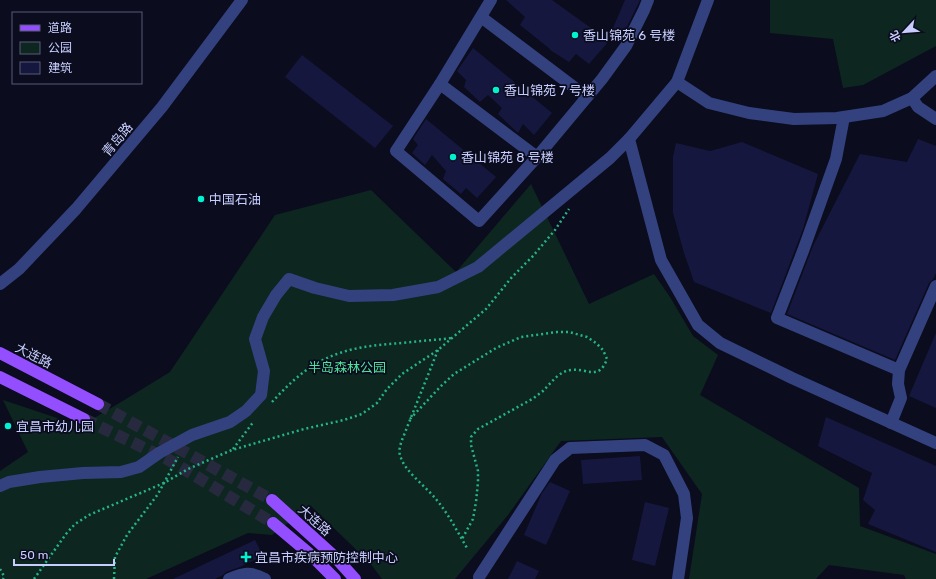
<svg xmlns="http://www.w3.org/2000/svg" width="936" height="579" font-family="Rubik,'Noto Sans SC',sans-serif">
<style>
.green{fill:#0d2720}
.building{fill:#16173f}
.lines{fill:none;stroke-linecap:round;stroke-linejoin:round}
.major-tunnel{stroke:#27293f;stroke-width:12;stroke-dasharray:12 6;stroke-linecap:butt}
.path{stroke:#27b38a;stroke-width:2.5;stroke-dasharray:2 3;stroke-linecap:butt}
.minor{stroke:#33427f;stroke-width:12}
.major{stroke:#934eff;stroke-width:12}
.poi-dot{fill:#00f2d1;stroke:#0b0c1d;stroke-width:1.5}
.labels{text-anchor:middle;stroke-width:3.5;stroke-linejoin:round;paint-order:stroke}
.poi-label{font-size:13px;fill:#c7ceff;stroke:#0b0c1d;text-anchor:start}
.street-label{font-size:13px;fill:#c7ceff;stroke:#0b0c1d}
.park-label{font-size:13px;fill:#4ee49b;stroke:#0b0c1d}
</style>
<rect width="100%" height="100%" fill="#0b0c1d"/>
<g class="green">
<path d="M 770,0 L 936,0 L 936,46 L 863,85 L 843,88 L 833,39 L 770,33 Z"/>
<path d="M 531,184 L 589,304 L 654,274 L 670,297 L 693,336 L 718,355 L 700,395 L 859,488 L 860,526 L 936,554 L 936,579 L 906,579 L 904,575 L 829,565 L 816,579 L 689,579 L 702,494 L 662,437 L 561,441 L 508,515 L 455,579 L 382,579 L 370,563 L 311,506 L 272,535 L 248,533 L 146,579 L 0,579 L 0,471 L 28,452 L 3,400 L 81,426 L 126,399 L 170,372 L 275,215 L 371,190 L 456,272 Z"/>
</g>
<g class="building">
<path d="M 506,0 L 552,0 L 609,41 L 589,64 L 576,54 L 569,62 L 550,50 L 550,49 L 520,25 L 525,17 Z"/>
<path d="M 625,0 L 640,0 L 624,33 L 613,28 Z"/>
<path d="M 473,48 L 552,113 L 534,135 L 523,124 L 518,133 L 498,114 L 502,108 L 488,95 L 480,102 L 464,87 L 466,80 L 457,71 Z"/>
<path d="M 302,55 L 393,126 L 375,148 L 285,77 Z"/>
<path d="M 426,119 L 496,177 L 477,198 L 466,188 L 461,194 L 443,179 L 446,171 L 432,155 L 425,165 L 412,153 L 418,145 L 413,139 Z"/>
<path d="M 918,139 L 936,146 L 936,273 L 933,279 L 929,283 L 895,360 L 787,314 L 813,246 L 860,154 L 907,162 Z"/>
<path d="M 742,142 L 818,174 L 803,229 L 771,313 L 694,282 L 684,253 L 673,213 L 673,157 L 676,143 L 710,151 Z"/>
<path d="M 936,333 L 936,408 L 909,396 Z"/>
<path d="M 826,417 L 936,466 L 936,552 L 868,524 L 875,510 L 863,500 L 872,473 L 818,446 Z"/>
<path d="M 640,456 L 642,480 L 583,484 L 581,460 Z"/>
<path d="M 550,482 L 570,491 L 546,545 L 524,535 L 542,493 Z"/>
<path d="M 645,502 L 669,508 L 655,566 L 632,560 Z"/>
<path d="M 255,540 L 263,556 L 240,567 L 226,572 L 223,575 L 215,579 L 173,579 Z"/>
<path d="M 517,561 L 539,571 L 535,579 L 508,579 Z"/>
</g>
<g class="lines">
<g class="major-tunnel">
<path d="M 98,404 L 272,500"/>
<path d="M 84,419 L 169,460 L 273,523"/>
</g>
<g class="path">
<path d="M 438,350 L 402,440 C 400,446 398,452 401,458 C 405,471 426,487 435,498 C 448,513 457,531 467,548"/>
<path d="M 272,402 C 285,388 298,375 314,365 C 341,348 372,345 402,343 C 419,341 435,340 452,338"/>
<path d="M 410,419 L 441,386 L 454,374 L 496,348 L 521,337 L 557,332 L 569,332 L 587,337 L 596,343 L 603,350 L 607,359 C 599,381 587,368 571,370 C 559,371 551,383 544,390 C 541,393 537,395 534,398 L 478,429 L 471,437 L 471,445 L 478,471 L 478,482 L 476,502 L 473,519 L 462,539"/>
<path d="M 233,449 L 254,421"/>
<path d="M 0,569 L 4,576 L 3,579"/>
<path d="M 34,579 L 66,534 L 75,524 L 89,515 L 164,483 L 188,469 L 232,450 L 304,429 L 344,420 L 362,414 L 377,403 L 387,389 L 402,374 L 438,350 L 486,309 L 512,277 L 533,256 L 555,230 L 569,209"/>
<path d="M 114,579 L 115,557 L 127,535 L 158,494 L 178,457"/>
</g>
<g class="minor">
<path d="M 491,0 L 440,84 L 537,157 L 602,79 L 626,46 L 644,10 L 648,0"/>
<path d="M 481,17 L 587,97"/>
<path d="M 677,82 L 709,103 L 749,113 L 794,119 L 837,118 L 883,111 L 912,98 L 936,76"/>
<path d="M 440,84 L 396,151 L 479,221 L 537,157"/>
<path d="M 912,98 L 918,107 L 936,119"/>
<path d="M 844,117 L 836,159 L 803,251 L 777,318 L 899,370"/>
<path d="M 629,139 L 661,260 L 698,325 L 720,343 L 792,378 L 936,443"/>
<path d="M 0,284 L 19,269 L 76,209 L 162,107 L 242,0"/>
<path d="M 891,423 L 901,398 L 898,384 L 899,370 L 936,286"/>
<path d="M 0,486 L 9,482 L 40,477 L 83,473 L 121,472 L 139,467 L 159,453 L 192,435 L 230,422 L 246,411 L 261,395 L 264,371 L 255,339 L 263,317 L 276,295 L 289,279 L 315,288 L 349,296 L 393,295 L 438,287 L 478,267 L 610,158 L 629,139 L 677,82 L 708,0"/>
<path d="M 479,577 L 555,460 L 570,448 L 645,445 L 664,455 L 684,494 L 687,518 L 678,579"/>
<path d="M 229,579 C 244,573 250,571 265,579"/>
</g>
<g class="major">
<path d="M 0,353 L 98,404"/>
<path d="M 0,377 L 84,419"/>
<path d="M 272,500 L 336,558 L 355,579"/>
<path d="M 273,523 L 311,555 L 335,579"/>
</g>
</g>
<g class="poi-dot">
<circle cx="575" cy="35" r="4"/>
<circle cx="496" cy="90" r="4"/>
<circle cx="453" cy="157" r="4"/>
<circle cx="201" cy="199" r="4"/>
<circle cx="8" cy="426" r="4"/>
<path d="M244 551h4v4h4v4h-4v4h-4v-4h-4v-4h4z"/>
</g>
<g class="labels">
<g class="poi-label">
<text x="583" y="40">香山锦苑 6 号楼</text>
<text x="504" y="95">香山锦苑 7 号楼</text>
<text x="461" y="162">香山锦苑 8 号楼</text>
<text x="209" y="204">中国石油</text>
<text x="16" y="431">宜昌市幼儿园</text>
<text x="255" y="562">宜昌市疾病预防控制中心</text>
</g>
<g class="street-label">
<text transform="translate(117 139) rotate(-50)" y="5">青岛路</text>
<text transform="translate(34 355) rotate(27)" y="5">大连路</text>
<text transform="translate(315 520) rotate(42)" y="5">大连路</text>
</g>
<g class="park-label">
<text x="347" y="372">半岛森林公园</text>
</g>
</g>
<rect x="12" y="12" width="130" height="72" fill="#0b0c1d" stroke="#565a77"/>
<rect x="20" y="25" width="20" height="6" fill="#934eff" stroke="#565a77"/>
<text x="48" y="32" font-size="12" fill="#c7ceff">道路</text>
<rect x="20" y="42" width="20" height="12" fill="#0d2720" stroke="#565a77"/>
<text x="48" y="52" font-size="12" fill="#c7ceff">公园</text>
<rect x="20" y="62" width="20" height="12" fill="#16173f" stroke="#565a77"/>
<text x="48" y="72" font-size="12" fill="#c7ceff">建筑</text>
<g transform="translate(904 32) rotate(244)" stroke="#0b0c1d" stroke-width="3" paint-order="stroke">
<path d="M0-3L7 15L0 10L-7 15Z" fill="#c7ceff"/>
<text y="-6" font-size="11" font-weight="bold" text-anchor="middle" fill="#c7ceff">北</text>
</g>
<path d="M14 559v6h100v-6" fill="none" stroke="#c7ceff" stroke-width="2"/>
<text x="20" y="559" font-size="12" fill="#c7ceff" stroke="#0b0c1d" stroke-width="3" paint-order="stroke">50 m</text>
</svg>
